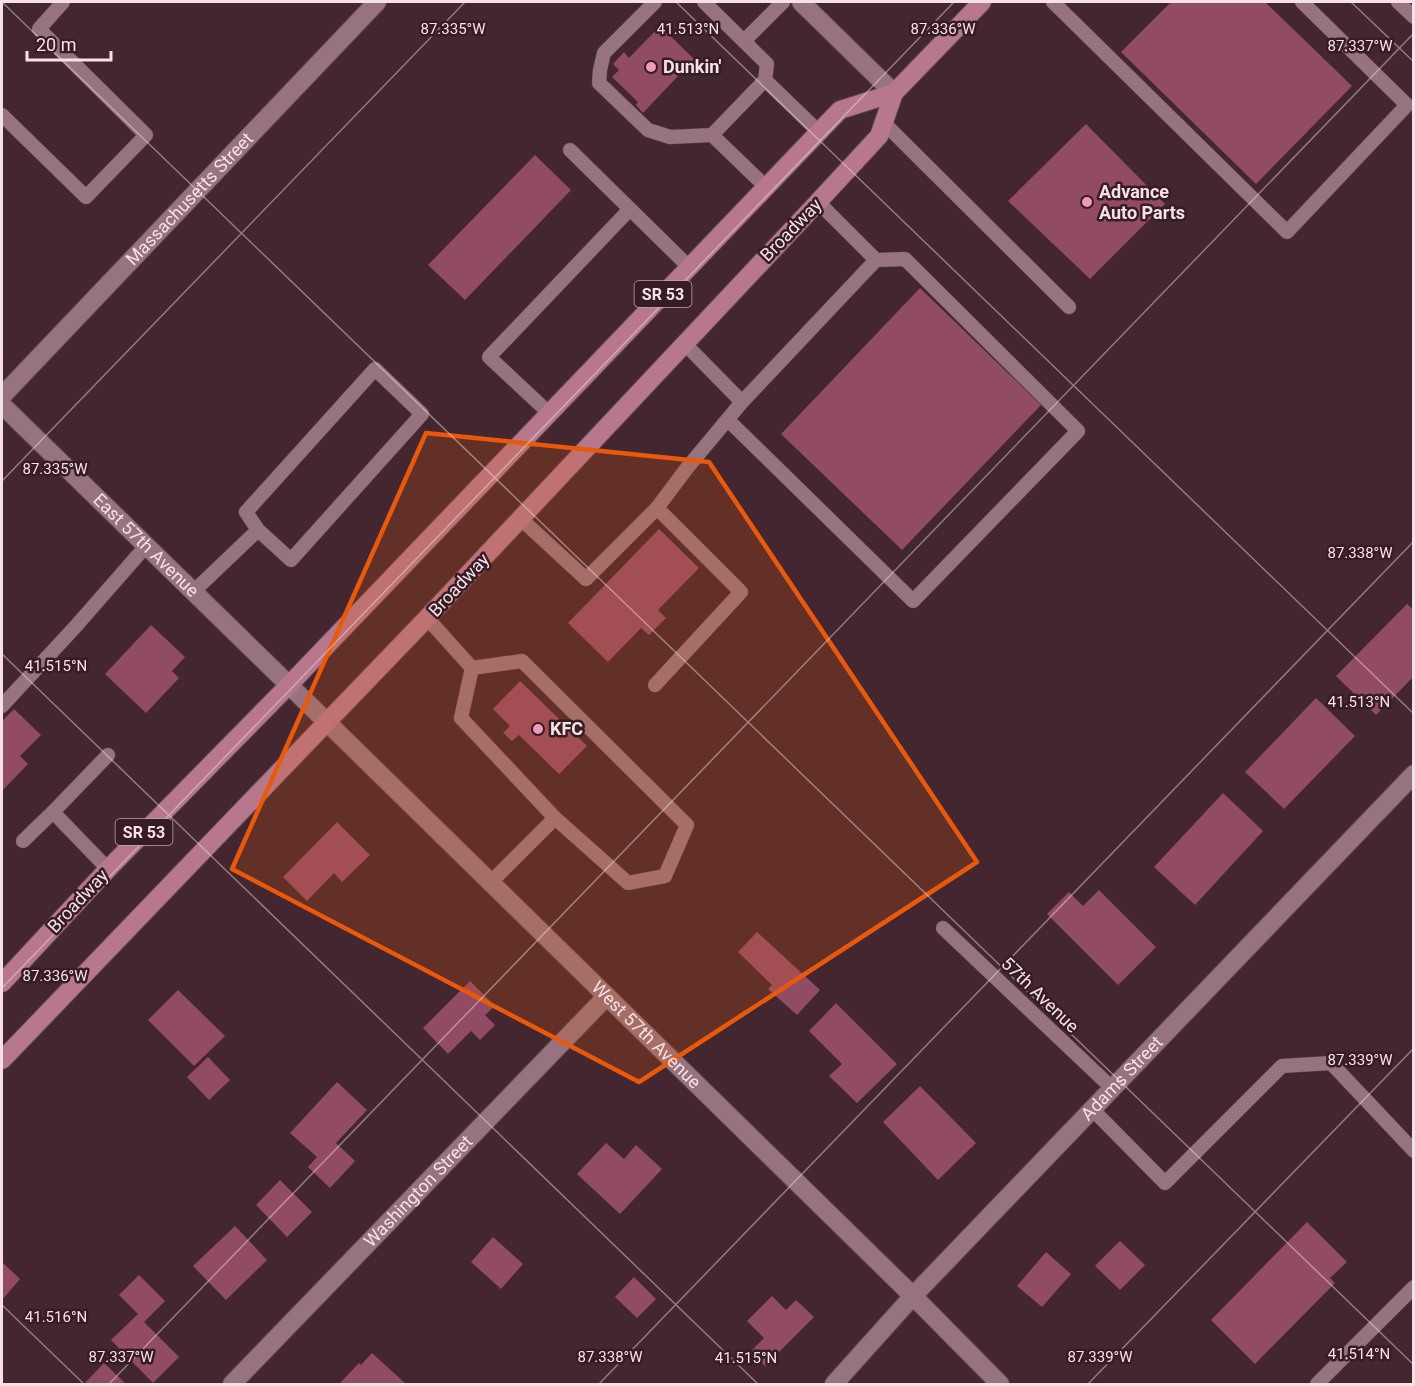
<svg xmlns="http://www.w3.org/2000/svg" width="1415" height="1386" font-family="Roboto,sans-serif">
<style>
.building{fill:#924b64}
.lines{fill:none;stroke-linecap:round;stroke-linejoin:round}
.service-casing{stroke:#5d454d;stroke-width:15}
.minor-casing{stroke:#5d454d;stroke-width:20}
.tertiary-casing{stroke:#5d454d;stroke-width:20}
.primary-casing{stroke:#5d454d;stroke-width:20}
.service{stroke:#96737e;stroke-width:14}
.minor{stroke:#96737e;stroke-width:18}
.tertiary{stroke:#96737e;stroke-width:18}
.primary{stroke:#b7788d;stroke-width:18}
.marked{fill:#e8590c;fill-opacity:0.2;stroke:#e8590c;stroke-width:4.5;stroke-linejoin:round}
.ticks{fill:none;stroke:#f5e2e7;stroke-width:1.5;stroke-opacity:0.45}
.poi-dot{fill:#f09ab6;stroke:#381c25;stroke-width:2}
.labels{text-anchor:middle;stroke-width:5;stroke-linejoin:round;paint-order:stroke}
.shield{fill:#381c25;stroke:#bca7ad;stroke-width:1.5}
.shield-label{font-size:16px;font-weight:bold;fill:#f5e2e7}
.poi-label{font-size:18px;font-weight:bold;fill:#f5e2e7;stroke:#381c25;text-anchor:start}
.street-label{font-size:18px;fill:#f5e2e7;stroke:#381c25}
.ticks-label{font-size:15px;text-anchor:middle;fill:#f5e2e7;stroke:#381c25;stroke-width:5;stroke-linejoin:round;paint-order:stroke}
</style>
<rect width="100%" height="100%" fill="#43262f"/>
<g class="building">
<path d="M 1171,2 L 1265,2 L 1352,86 L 1256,184 L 1121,52 Z"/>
<path d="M 660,26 L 694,59 L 643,113 L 636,105 L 638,102 L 612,77 L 619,70 L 613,64 L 624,52 L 629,58 Z"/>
<path d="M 1086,124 L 1165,204 L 1090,279 L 1008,201 Z"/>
<path d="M 535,155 L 571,190 L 465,300 L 428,265 Z"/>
<path d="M 920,288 L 1041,405 L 902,550 L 781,434 Z"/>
<path d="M 659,529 L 699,568 L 658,610 L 666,618 L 649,635 L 641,628 L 608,662 L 568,623 Z"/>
<path d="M 1407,604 L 1414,610 L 1414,676 L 1376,715 L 1336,676 Z"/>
<path d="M 151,625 L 185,657 L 172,671 L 179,678 L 146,713 L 105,674 Z"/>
<path d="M 520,681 L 587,746 L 559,774 L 519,735 L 512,741 L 503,733 L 510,726 L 493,709 Z"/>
<path d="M 1316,698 L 1355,736 L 1284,809 L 1245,772 Z"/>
<path d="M 14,709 L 41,735 L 20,756 L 28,764 L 2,791 L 2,721 Z"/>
<path d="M 1223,793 L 1263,831 L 1195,905 L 1154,867 Z"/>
<path d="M 337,822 L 370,855 L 342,882 L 334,873 L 307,901 L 283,877 Z"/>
<path d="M 1099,890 L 1156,947 L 1118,985 L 1047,914 L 1069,892 L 1083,906 Z"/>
<path d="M 757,932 L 820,990 L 797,1015 L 768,989 L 772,985 L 738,952 Z"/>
<path d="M 470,981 L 495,1006 L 485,1015 L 495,1025 L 480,1040 L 471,1031 L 448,1054 L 423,1028 Z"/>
<path d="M 178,990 L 225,1036 L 194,1066 L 148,1020 Z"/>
<path d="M 836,1003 L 897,1064 L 857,1103 L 829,1076 L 842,1064 L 809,1031 Z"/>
<path d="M 208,1057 L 230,1080 L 209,1100 L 187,1077 Z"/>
<path d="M 337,1082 L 367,1110 L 336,1143 L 355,1161 L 330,1188 L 308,1167 L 317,1157 L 290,1133 Z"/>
<path d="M 920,1086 L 976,1143 L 938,1180 L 883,1122 Z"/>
<path d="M 606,1143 L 624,1159 L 636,1145 L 662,1169 L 620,1214 L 577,1174 Z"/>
<path d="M 280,1180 L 312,1212 L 287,1237 L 256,1205 Z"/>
<path d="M 1307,1222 L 1347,1262 L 1330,1278 L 1335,1283 L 1255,1364 L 1211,1320 Z"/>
<path d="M 235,1226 L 267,1260 L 226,1300 L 193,1266 Z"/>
<path d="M 493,1237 L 523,1264 L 501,1289 L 471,1262 Z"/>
<path d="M 1120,1241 L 1145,1265 L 1120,1290 L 1095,1266 Z"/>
<path d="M 1046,1252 L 1071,1274 L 1042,1307 L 1017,1286 Z"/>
<path d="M 2,1262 L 20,1279 L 2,1300 Z"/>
<path d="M 139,1275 L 165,1301 L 144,1322 L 179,1357 L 153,1383 L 111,1340 L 138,1314 L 119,1295 Z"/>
<path d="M 634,1277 L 656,1299 L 637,1318 L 615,1297 Z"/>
<path d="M 772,1296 L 786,1310 L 796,1300 L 814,1317 L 765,1366 L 751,1351 L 764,1338 L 747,1321 Z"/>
<path d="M 372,1353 L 406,1384 L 339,1384 L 359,1363 L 361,1365 Z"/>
<path d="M 104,1363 L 126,1384 L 84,1384 Z"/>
</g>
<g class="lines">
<g class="service-casing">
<g id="service">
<path d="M 655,2 L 604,53 L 600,70 L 599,83 L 648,130 L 670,137 L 712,135 L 765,80 L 767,64 L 704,2"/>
<path d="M 1053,2 L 1287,232 L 1407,105 L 1302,2"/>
<path d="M 1398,2 L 1414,17"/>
<path d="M 744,41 L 783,2"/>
<path d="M 765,80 L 819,132"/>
<path d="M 2,115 L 86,197 L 146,135 L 39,29 L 63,2"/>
<path d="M 884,123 L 1069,307"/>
<path d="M 712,135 L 766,187"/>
<path d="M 570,150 L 689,267"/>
<path d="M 685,344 L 742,402"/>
<path d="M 549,413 L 489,357 L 630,209"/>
<path d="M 728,420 L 913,601 L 1078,431 L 905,259 L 876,260"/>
<path d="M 521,519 L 586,579 L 657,508 L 687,468 L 742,402 L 876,260 L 818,202"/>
<path d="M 193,592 L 258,530 L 291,560 L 422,414 L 375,369 L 246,512 L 258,530"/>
<path d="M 427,618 L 472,668"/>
<path d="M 522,661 L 687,825 L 665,876 L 628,883 L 555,818 L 461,718 L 472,668 Z"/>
<path d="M 655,685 L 741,592 L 657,508"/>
<path d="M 2,706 L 76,626 L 146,546"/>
<path d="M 23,841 L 53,812"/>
<path d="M 108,869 L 53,812 L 108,755"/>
<path d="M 491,882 L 555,818"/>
<path d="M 943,928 L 1112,1088"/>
<path d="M 1092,1109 L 1165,1183 L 1282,1066 L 1331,1063 L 1414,1151"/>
<path d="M 1317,1384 L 1414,1287"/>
</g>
</g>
<g class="minor-casing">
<g id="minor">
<path d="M 801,2 L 894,93"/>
<path id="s1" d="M 2,396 L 377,2"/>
<path id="s2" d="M 2,405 L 289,685"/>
<path id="s3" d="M 232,1384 L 606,997"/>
<path id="s4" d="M 834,1384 L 913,1296 L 1414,774"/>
</g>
</g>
<g class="tertiary-casing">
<g id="tertiary">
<path id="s5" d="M 289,685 L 913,1296 L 1000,1384"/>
</g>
</g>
<g class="primary-casing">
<g id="primary">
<path d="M 2,983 L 108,869 L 289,685 L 840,110 L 894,93"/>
<path d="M 2,1060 L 427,618 L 818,202 L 879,136 L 894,93 L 982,2"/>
</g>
</g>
<use href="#service" class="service"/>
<use href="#minor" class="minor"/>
<use href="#tertiary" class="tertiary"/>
<use href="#primary" class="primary"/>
</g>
<path class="marked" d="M 426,433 L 709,462 L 977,862 L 639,1082 L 232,869 Z"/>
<path class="ticks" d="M 2,2 L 1414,1365M 676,2 L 1414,714M 1351,2 L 1414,62M 2,481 L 465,2M 2,654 L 758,1384M 2,988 L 954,2M 2,1305 L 84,1384M 109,1384 L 1414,33M 599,1384 L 1414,541M 1088,1384 L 1414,1048"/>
<g class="poi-dot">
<circle cx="651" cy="67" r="6"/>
<circle cx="1087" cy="202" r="6"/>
<circle cx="538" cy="729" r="6"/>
</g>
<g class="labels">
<g class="shield">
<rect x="634.5" y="281" width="57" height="26" rx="4.5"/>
<rect x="115.5" y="819" width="57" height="26" rx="4.5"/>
</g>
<g class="shield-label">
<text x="663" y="300">SR 53</text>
<text x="144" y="838">SR 53</text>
</g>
<g class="poi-label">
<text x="663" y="73">Dunkin'</text>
<text x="1099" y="198">Advance<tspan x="1099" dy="21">Auto Parts</tspan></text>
<text x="550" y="735">KFC</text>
</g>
<g class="street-label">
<text dy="6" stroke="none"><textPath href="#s1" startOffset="272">Massachusetts Street</textPath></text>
<text transform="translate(791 230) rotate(-46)" y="6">Broadway</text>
<text dy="6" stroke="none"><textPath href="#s2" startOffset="201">East 57th Avenue</textPath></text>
<text transform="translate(459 585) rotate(-47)" y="6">Broadway</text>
<text transform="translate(78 901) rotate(-47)" y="6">Broadway</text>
<text transform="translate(1040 995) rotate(44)" y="6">57th Avenue</text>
<text dy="6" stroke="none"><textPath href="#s5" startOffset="500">West 57th Avenue</textPath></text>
<text dy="6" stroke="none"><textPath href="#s4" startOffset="420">Adams Street</textPath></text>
<text dy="6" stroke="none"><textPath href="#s3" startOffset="268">Washington Street</textPath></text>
</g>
</g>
<g class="ticks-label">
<text x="688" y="34">41.513°N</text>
<text x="453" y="34">87.335°W</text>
<text x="943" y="34">87.336°W</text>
<text x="1360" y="51">87.337°W</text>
<text x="55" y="474">87.335°W</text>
<text x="1360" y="558">87.338°W</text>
<text x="56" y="671">41.515°N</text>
<text x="1359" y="707">41.513°N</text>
<text x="55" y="981">87.336°W</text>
<text x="1360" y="1065">87.339°W</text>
<text x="56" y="1322">41.516°N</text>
<text x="1359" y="1359">41.514°N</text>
<text x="121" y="1362">87.337°W</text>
<text x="610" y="1362">87.338°W</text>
<text x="1100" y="1362">87.339°W</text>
<text x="746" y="1363">41.515°N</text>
</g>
<rect width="1415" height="1386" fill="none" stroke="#f5e2e7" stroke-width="6"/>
<path d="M27 51v9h84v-9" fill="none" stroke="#f5e2e7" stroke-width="3"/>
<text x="36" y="51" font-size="18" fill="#f5e2e7" stroke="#381c25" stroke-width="4.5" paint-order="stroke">20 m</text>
</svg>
